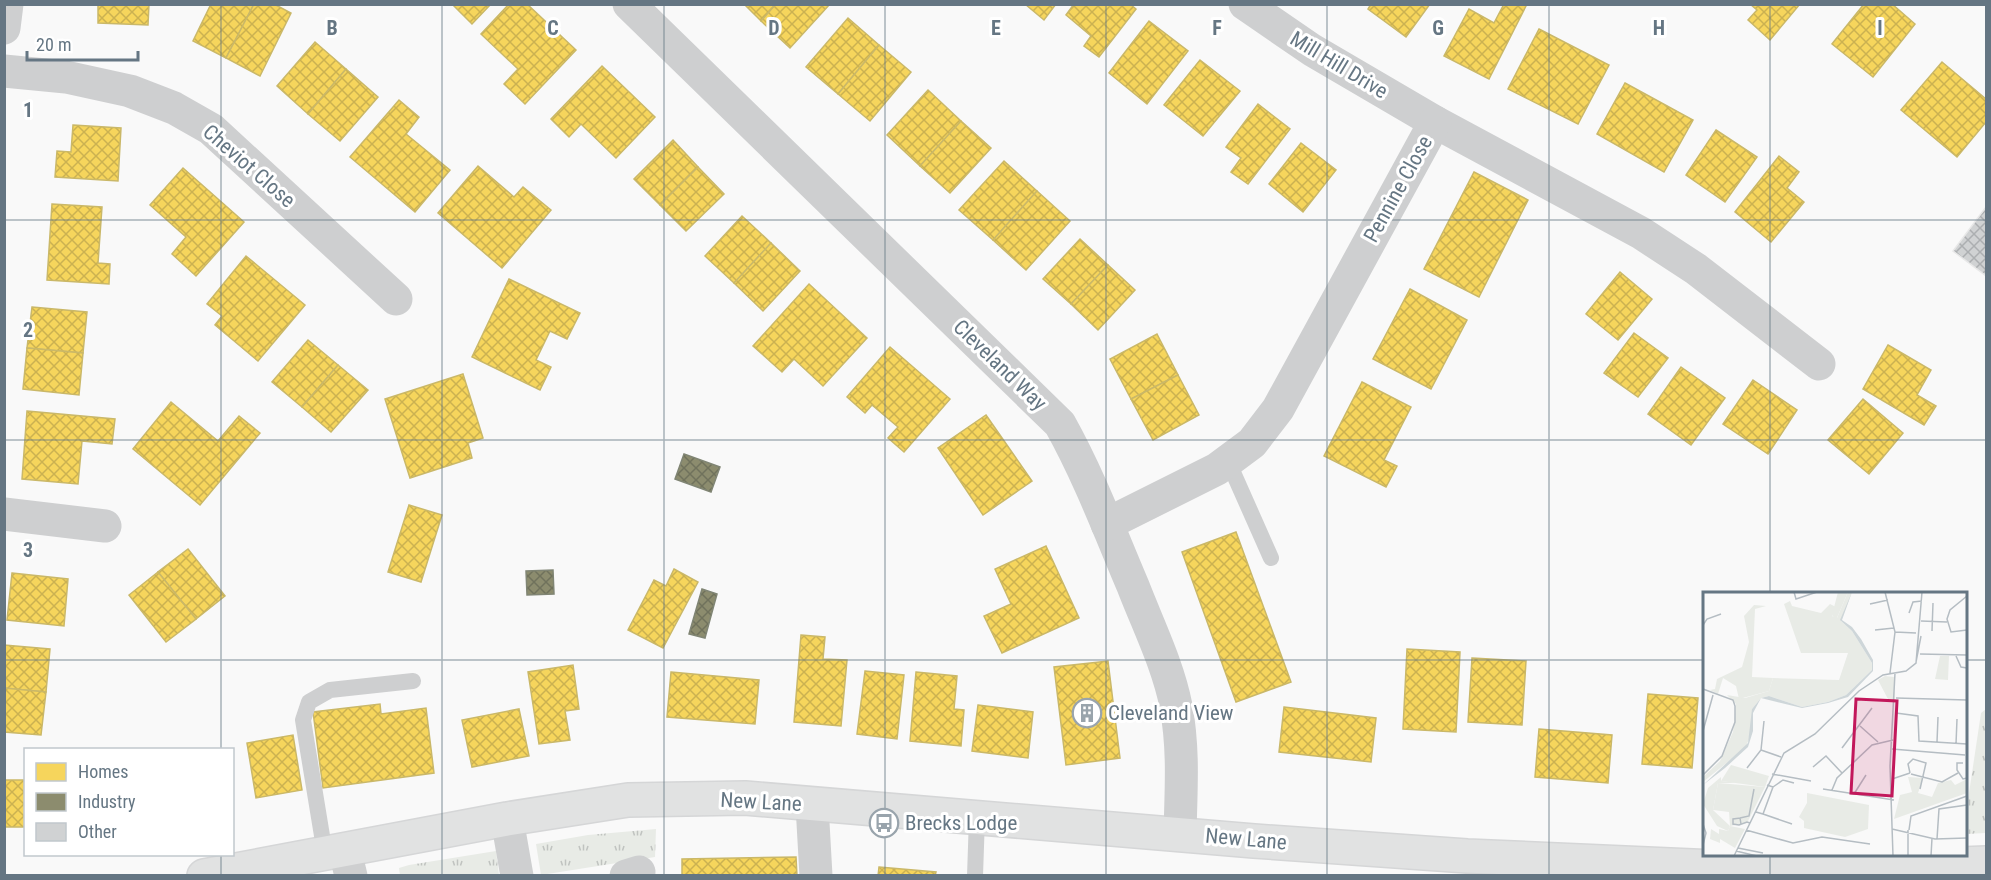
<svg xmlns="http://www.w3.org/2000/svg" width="1991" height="880" font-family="'Roboto Condensed',sans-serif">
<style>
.grass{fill:url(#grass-tufts)}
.homes{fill:url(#homes-cross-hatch);stroke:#cab868;stroke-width:1.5}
.industry{fill:url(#industry-cross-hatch);stroke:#808574;stroke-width:1.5}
.building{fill:url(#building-cross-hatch);stroke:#e8e8e8;stroke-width:1.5}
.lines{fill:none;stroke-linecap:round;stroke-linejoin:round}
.secondary-casing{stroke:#d5d6d7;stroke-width:36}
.lane{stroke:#cecfd0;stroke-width:16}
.street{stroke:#cecfd0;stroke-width:33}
.secondary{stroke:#e1e2e2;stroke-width:33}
.grid{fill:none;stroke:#657683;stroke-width:1.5;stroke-opacity:0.55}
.labels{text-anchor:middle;stroke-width:6;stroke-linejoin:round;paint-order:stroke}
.street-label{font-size:21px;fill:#657683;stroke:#fff}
.poi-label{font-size:21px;fill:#657683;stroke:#fff;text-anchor:start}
.inset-road{fill:none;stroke:#b5bdc3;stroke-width:1.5}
.view{fill:#c2185b;fill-opacity:0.15;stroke:#c2185b;stroke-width:3}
.inset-edge{fill:none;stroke:#657683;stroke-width:3}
.grid-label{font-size:20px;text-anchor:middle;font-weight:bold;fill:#657683;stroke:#fff;stroke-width:6;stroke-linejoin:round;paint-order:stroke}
</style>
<defs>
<pattern id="grass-tufts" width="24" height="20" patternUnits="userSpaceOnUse" patternTransform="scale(1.5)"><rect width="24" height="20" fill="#e8ebe6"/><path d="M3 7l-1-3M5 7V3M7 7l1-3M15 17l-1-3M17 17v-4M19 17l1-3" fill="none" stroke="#c0c3c0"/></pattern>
<pattern id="homes-cross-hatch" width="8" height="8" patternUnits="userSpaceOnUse" patternTransform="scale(1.5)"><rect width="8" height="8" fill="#f6d55c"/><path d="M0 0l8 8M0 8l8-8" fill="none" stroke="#cbb151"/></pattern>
<pattern id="industry-cross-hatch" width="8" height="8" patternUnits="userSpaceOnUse" patternTransform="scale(1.5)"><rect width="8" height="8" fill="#8c8c6e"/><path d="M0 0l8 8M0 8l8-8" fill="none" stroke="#70725c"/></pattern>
<pattern id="building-cross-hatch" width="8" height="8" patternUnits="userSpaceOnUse" patternTransform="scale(1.5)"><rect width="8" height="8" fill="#d0d2d3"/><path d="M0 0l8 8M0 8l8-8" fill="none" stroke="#acafb1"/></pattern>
</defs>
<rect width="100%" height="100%" fill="#f9f9f9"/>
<g class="grass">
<path d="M 1986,709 L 1986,833 L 1966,834 L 1966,813 L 1981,713 Z"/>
<path d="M 656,829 L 655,857 L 541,875 L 536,844 L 588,835 Z"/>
<path d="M 496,851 L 499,875 L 400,875 L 399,868 L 409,865 Z"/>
</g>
<g class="homes">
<path d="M 98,4 L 149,4 L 148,25 L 98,23 Z"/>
<path d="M 211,4 L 254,4 L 226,58 L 193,41 Z"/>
<path d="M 254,4 L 274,4 L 291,13 L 260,76 L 226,58 Z"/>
<path d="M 452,4 L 491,4 L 472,24 Z"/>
<path d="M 509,4 L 527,4 L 576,50 L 525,104 L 504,84 L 518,69 L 481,34 Z"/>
<path d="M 744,4 L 776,4 L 761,21 Z"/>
<path d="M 776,4 L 830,4 L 790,48 L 761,21 Z"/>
<path d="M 1025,4 L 1056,4 L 1044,20 Z"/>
<path d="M 1074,4 L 1130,4 L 1136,9 L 1099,57 L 1084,46 L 1091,36 L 1066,15 Z"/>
<path d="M 1371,4 L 1430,4 L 1406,37 L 1368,9 Z"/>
<path d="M 1504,4 L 1527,4 L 1489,79 L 1444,56 L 1469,9 L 1494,23 Z"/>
<path d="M 1750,4 L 1800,4 L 1770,40 L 1748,20 L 1757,10 Z"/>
<path d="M 1864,4 L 1892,4 L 1915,24 L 1873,77 L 1832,44 Z"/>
<path d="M 848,18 L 879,45 L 838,94 L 806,67 Z"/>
<path d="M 1149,21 L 1188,51 L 1147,104 L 1109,73 Z"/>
<path d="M 1539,29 L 1609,65 L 1578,124 L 1508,89 Z"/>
<path d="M 315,42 L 346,69 L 308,114 L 277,86 Z"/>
<path d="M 879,45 L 911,72 L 870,121 L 838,94 Z"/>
<path d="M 1200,60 L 1240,91 L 1203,136 L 1164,105 Z"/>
<path d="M 1942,62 L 1986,99 L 1986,122 L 1957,157 L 1901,110 Z"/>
<path d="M 602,66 L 655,117 L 616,158 L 581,124 L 569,137 L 551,119 Z"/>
<path d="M 346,69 L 378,97 L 340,141 L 308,114 Z"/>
<path d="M 1625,83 L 1693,120 L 1664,172 L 1597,134 Z"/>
<path d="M 928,90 L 961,121 L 920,166 L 887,135 Z"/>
<path d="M 399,100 L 419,117 L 406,134 L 450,170 L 415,212 L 350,157 Z"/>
<path d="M 1258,104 L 1290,129 L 1248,184 L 1231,172 L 1241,158 L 1226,147 Z"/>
<path d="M 961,121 L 991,148 L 950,193 L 920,166 Z"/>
<path d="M 73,125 L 121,128 L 118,181 L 55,177 L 57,151 L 71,152 Z"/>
<path d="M 1716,130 L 1757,157 L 1725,202 L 1686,175 Z"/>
<path d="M 673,140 L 698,167 L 660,205 L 634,179 Z"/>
<path d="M 1301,143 L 1336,170 L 1303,212 L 1269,184 Z"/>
<path d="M 1779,156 L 1799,172 L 1787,188 L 1804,202 L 1771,242 L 1735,212 Z"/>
<path d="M 1004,161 L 1037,191 L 993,240 L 959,210 Z"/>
<path d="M 478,166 L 514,197 L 523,187 L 551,210 L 502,268 L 438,213 Z"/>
<path d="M 698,167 L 724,194 L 686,231 L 660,205 Z"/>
<path d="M 183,168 L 244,222 L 196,276 L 172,254 L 186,237 L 150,205 Z"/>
<path d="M 1474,172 L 1528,200 L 1479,297 L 1424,269 Z"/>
<path d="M 1037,191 L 1070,221 L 1026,270 L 993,240 Z"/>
<path d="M 52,204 L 102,207 L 98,263 L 110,264 L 109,284 L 47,280 Z"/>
<path d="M 742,216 L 771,243 L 734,283 L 705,256 Z"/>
<path d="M 1080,239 L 1108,265 L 1071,304 L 1043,279 Z"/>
<path d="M 771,243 L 800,271 L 763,311 L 734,283 Z"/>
<path d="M 246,256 L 305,305 L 258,361 L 215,325 L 222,316 L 207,304 Z"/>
<path d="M 1108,265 L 1135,290 L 1098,330 L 1071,304 Z"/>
<path d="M 1620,272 L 1652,299 L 1618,340 L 1586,314 Z"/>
<path d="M 509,279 L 580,313 L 567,339 L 550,331 L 536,360 L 551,367 L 540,390 L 472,357 Z"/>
<path d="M 809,284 L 867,338 L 823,386 L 794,359 L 782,372 L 753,346 Z"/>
<path d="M 1410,289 L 1467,320 L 1431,389 L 1373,359 Z"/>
<path d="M 32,307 L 87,312 L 83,353 L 27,348 Z"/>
<path d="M 1634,333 L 1668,358 L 1638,397 L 1604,373 Z"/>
<path d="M 1157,334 L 1178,375 L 1131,399 L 1110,359 Z"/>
<path d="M 308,340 L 338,365 L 302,407 L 272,382 Z"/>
<path d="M 1888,345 L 1931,370 L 1917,395 L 1936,406 L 1924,425 L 1863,389 Z"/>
<path d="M 890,347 L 950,399 L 904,452 L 888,438 L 898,427 L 872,405 L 865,413 L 847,397 Z"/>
<path d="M 27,348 L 83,353 L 79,395 L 23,389 Z"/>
<path d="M 338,365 L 368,390 L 331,432 L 302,407 Z"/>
<path d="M 1681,367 L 1725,398 L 1691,445 L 1648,414 Z"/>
<path d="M 463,374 L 483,438 L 468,443 L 472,458 L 410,478 L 385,399 Z"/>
<path d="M 1178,375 L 1199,415 L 1153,440 L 1131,399 Z"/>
<path d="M 1753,380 L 1797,410 L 1768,454 L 1723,424 Z"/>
<path d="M 1362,382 L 1411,407 L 1384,460 L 1397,466 L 1386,487 L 1324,456 Z"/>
<path d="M 1863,399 L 1903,433 L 1869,474 L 1828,440 Z"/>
<path d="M 171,402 L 218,441 L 239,416 L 260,433 L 200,505 L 133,449 Z"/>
<path d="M 27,411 L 115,419 L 112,444 L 82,441 L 78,484 L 22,479 Z"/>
<path d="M 986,415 L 1032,481 L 983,515 L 938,448 Z"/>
<path d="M 409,505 L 442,515 L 421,582 L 388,572 Z"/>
<path d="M 1236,532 L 1291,682 L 1236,702 L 1182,552 Z"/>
<path d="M 1046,546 L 1079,618 L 1002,653 L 984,616 L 1011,604 L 995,569 Z"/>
<path d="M 188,549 L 225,596 L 196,619 L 158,572 Z"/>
<path d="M 674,569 L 698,582 L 663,648 L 628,630 L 654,580 L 666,586 Z"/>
<path d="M 158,572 L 196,619 L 166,642 L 129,595 Z"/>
<path d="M 12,573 L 68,579 L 64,626 L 7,620 Z"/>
<path d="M 801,635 L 825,637 L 823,659 L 847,660 L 841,726 L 794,722 Z"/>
<path d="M 4,645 L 50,649 L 46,692 L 4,688 Z"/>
<path d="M 1407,649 L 1460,652 L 1456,732 L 1403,729 Z"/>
<path d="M 1472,658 L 1526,661 L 1522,725 L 1468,722 Z"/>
<path d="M 1108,661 L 1120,758 L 1066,765 L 1054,667 Z"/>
<path d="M 573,665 L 579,709 L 565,711 L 570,740 L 539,744 L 528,672 Z"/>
<path d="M 865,671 L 904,675 L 897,739 L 857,734 Z"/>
<path d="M 671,672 L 759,680 L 755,724 L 667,717 Z"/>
<path d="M 916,672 L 957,676 L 954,709 L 964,710 L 961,746 L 910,741 Z"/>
<path d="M 4,688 L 46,692 L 41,735 L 4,732 Z"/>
<path d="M 1648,694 L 1698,698 L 1692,768 L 1642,764 Z"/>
<path d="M 380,704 L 381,714 L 426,708 L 434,773 L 323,788 L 313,712 Z"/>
<path d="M 978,705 L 1033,712 L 1028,758 L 972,751 Z"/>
<path d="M 1284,707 L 1376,718 L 1371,762 L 1279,752 Z"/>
<path d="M 519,709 L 529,756 L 472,767 L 462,720 Z"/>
<path d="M 1539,729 L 1612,735 L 1608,783 L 1535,777 Z"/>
<path d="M 293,735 L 302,790 L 256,798 L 247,743 Z"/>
<rect x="4" y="780" width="22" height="47"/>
<path d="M 796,857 L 797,876 L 682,876 L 682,859 Z"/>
<path d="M 879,867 L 936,872 L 935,876 L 878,876 Z"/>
</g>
<g class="industry">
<path d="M 684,454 L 720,467 L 711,492 L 675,479 Z"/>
<path d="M 553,570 L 554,594 L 527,595 L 526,571 Z"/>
<path d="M 702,589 L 717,594 L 705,638 L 689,634 Z"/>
</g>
<path class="building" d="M 1986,207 L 1986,273 L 1985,275 L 1953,251 Z"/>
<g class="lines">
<g class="secondary-casing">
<path id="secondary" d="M 204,876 L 507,819 L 628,800 L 745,798 L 1254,841 L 1467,856 L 1738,868 L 1935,865 L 1986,863"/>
</g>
<g class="lane">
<path d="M 1228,461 L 1271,558"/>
<path d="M 325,854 L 303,720 L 309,702 L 330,690 L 413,681"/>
<path d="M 975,876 L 977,817"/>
</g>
<g class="street">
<path d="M 629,4 L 1060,424 C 1089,476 1110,532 1133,586 C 1148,625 1168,665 1176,706 C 1184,751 1181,789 1180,833"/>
<path d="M 1245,4 L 1312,50 L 1435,122 L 1641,233 L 1696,269 L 1819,364"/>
<path d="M 4,28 L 7,4"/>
<path d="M 4,71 L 66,77 L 130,91 L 174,108 L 211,129 L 396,299"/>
<path d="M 4,514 L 105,526"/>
<path d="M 1107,524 L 1217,469 L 1252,443 L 1278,409 L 1435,122"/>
<path d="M 812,805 L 816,876"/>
<path d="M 507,819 L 517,876"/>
<path d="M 345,851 L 351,876"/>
<path d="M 626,876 L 639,872"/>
</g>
<use href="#secondary" class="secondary"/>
</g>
<path class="grid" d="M 221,4 L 221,750M 442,4 L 442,876M 664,4 L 664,876M 885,4 L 885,876M 1106,4 L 1106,876M 1327,4 L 1327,876M 1549,4 L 1549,876M 1770,4 L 1770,594M 4,220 L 1986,220M 4,440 L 1986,440M 4,660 L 1704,660M 1966,660 L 1986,660M 221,854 L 221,876M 1770,854 L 1770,876"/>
<defs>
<g id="building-ring" transform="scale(1.5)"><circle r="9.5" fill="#fff" stroke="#99a4ac" stroke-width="1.5"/><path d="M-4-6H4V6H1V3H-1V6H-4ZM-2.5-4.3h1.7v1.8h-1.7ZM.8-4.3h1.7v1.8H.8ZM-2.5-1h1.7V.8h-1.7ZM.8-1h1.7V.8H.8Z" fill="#99a4ac"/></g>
<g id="bus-ring" transform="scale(1.5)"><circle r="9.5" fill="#fff" stroke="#99a4ac" stroke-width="1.5"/><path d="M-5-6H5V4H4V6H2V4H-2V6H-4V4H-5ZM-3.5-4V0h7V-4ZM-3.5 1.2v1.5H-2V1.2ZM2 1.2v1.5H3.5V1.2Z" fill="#99a4ac"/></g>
</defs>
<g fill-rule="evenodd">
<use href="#building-ring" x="1087" y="713"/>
<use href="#bus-ring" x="884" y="823"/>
</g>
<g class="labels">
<g class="street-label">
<text transform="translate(1339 65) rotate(31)" y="7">Mill Hill Drive</text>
<text transform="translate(249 166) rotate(41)" y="7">Cheviot Close</text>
<text transform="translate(1398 189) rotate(-61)" y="7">Pennine Close</text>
<text transform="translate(1000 365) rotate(44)" y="7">Cleveland Way</text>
<text transform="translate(761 802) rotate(3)" y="7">New Lane</text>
<text transform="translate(1246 839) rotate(5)" y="7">New Lane</text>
</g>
<g class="poi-label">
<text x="1108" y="720">Cleveland View</text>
<text x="905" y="830">Brecks Lodge</text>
</g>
</g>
<g transform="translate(1703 592)">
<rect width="264" height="264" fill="#f9f9f9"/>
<path d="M 145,0 L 149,0 L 138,29 L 149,39 L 169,71 L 169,78 L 143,103 L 125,110 L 99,115 L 66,104 L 58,106 L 49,117 L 49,141 L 42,156 L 0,190 L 0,185 L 17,169 L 30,140 L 33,112 L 24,103 L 42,106 L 66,99 L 70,86 L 136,88 L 145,61 L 98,61 L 81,12 L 87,9 L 89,14 L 118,21 L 127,12 L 133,15 L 129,24 L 134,26 ZM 182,84 L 191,85 L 192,110 L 186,109 L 175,88 ZM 205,185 L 220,186 L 215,201 L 229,205 L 235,191 L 248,188 L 252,193 L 264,187 L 264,201 L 191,227 L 197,203 L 209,200 Z" fill="#e8ebe6"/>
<path d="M 135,0 L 145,0 L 133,28 L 129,23 ZM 51,13 L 63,14 L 52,17 L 49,85 L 70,86 L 66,99 L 36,107 L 33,94 L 20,86 L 15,102 L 7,98 L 12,97 L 14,87 L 39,75 L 46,50 L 41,24 ZM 18,185 L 18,189 L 37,191 L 15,191 L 10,218 L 27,234 L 25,239 L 14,234 L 0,212 L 5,196 Z" fill="#e8ebe6"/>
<path d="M 15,191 L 62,195 L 44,231 L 27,234 L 26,220 L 10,218 ZM 104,201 L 166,213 L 165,237 L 142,245 L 101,236 L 101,229 L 96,225 L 104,211 Z" fill="#e8ebe6"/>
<path d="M 237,64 L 246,64 L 245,88 L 232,87 ZM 28,173 L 66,184 L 62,195 L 18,189 ZM 31,193 L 49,195 L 45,223 L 27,221 ZM 27,234 L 42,237 L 32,256 L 17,247 L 17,251 L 7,247 L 8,237 L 16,242 L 16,237 L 25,239 Z" fill="#e8ebe6"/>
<path d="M 149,0 L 139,28 L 149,35 L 158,47 L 170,68 L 170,79 L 145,105 L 125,111 L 99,116 L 58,106 L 50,121 L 50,139 L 45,155 L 22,176 L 0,193 L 45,151 L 49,117 L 58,106 L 66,104 L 99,115 L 125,110 L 143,103 L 169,78 L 169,71 L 149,39 L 137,28 Z" fill="#ced6d9"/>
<path class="inset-road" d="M 91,0 L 93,7 L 114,0M 182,0 L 192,40 L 187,81M 264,4 L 247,18 L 244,27 L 248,40 L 264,38M 167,12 L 185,8M 206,21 L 210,10 L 219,9M 218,29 L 244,30M 0,33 L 4,27 L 18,22M 172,38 L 191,36M 229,39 L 230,11M 192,40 L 213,41M 217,62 L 264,63M 253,64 L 258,75 L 264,76M 213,70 L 218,44M 0,97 L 30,108 L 32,114 L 32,130 L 19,164 L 0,183M 193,106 L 264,108M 193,121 L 215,124 L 216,149 L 264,152M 157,134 L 175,150M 0,139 L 10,103M 234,150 L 235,125M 253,152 L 254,127M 139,156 L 169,116M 189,157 L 262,163M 58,158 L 78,165M 260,171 L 254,171 L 254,178 L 260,187 L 264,186M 110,175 L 123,164 L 139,181M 44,176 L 58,158 L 61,129M 207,181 L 205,172 L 210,167 L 223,171 L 217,197M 69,182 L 108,189M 208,182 L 239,190 L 255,181M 189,187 L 207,181M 70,195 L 80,188 L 91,191M 120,197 L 191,208M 129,198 L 134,186 L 169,153 L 190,148M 151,202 L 163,183M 53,220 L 60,222 L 70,195 L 64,193M 60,222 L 89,232M 37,226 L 46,224 L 51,197M 0,232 L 3,241 L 0,253M 38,232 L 37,226 L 30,227 L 30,232 L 36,233 L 44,230 L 47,231M 189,237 L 232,247 L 264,246M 43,238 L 90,251 L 119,245 L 167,252M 206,238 L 208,224 L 264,204M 234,247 L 236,217 L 264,213M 35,256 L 60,261M 33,259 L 54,264M 31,264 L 81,161 L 112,142 L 156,99 L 180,83 L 203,79 L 213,71 L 219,0M 190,264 L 187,174 L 192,81M 205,264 L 205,238M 228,264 L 229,246"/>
<path class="view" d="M 153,107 L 194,109 L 189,204 L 148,201 Z"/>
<rect width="264" height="264" class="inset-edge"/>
</g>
<g class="grid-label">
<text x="332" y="35">B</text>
<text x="553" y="35">C</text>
<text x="774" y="35">D</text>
<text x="996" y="35">E</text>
<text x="1217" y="35">F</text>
<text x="1438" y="35">G</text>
<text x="1659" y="35">H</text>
<text x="1880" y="35">I</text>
<text x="28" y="117">1</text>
<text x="28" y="337">2</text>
<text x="28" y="557">3</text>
</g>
<rect width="1991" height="880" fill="none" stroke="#657683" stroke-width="12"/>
<rect x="24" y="748" width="210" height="108" fill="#ffffff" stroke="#c1c8cd" stroke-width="1.5"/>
<rect x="36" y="763" width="30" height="18" fill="#f6d55c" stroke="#c1c8cd" stroke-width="1.5"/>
<text x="78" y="778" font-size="18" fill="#657683">Homes</text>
<rect x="36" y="793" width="30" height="18" fill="#8c8c6e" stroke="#c1c8cd" stroke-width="1.5"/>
<text x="78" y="808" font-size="18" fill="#657683">Industry</text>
<rect x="36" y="823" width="30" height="18" fill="#d0d2d3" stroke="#c1c8cd" stroke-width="1.5"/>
<text x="78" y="838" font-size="18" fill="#657683">Other</text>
<path d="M27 51v9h111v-9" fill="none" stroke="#657683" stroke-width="3"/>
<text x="36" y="51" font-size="18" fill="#657683" stroke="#ffffff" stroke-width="4.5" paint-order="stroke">20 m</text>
</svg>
